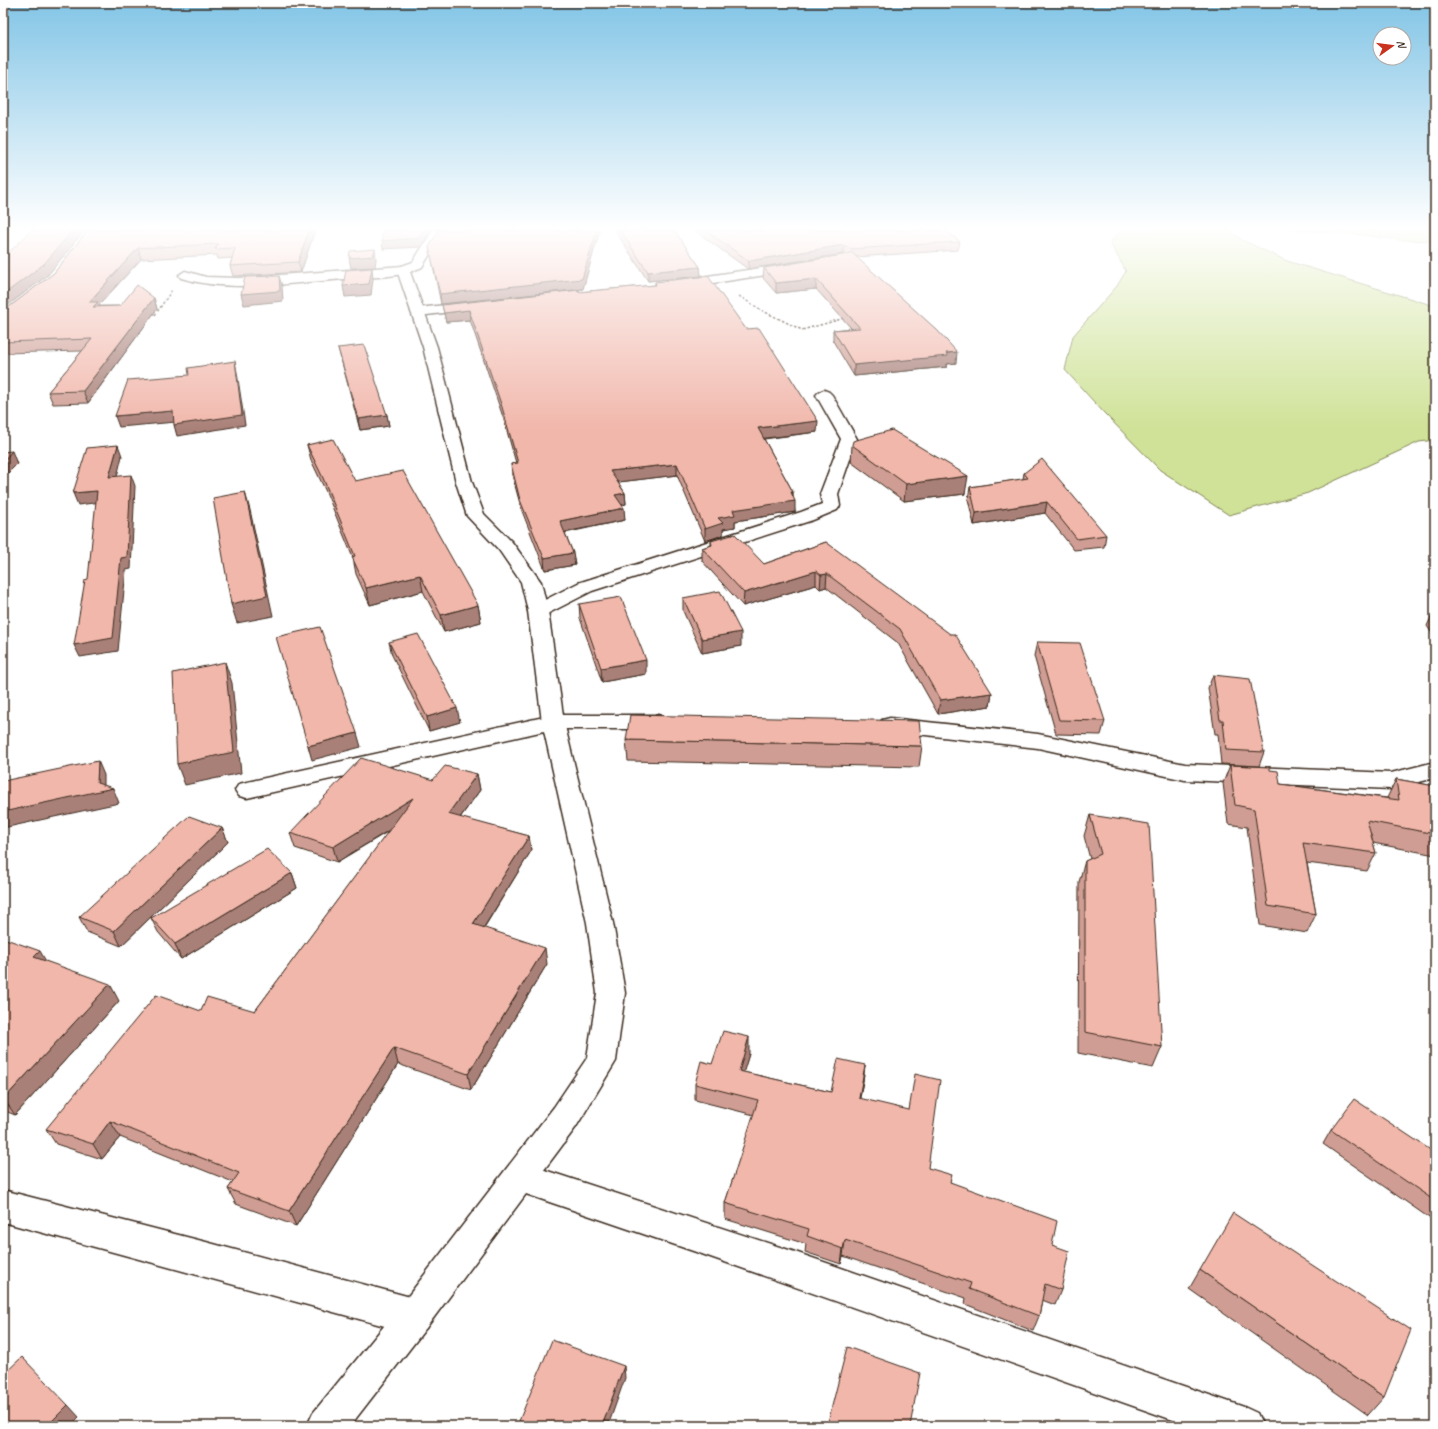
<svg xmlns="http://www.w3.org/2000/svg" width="1438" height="1429" font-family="Caveat,sans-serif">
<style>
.green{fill:#cfe297;stroke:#85865a}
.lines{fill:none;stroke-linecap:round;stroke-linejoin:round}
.street-casing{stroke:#3b2a1e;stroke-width:3}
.secondary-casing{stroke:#3b2a1e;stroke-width:3}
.path{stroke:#3b2a1e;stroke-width:1.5;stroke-dasharray:2.5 2;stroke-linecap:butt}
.street{fill:#fff;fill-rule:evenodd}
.secondary{fill:#fff;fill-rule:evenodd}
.wall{fill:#cf9d93;stroke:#3b2a1e}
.shaded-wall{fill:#a98078;stroke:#3b2a1e}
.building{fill:#f1b7ab;stroke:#3b2a1e}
</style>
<rect width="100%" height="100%" fill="#fff"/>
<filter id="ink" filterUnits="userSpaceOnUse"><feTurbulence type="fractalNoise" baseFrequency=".025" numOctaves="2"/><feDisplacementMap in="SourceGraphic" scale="8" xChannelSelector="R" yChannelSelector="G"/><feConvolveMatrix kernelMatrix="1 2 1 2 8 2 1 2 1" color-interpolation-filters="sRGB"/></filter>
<g filter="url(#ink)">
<g class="green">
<path d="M 1121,230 L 1229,230 L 1242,240 L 1287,261 L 1435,306 L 1435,440 L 1419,442 L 1308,493 L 1229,515 L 1160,470 L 1105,414 L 1065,370 L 1073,336 L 1117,286 L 1126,271 L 1110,243 Z"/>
<path d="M 1289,230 L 1435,230 L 1435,241 L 1400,240 L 1348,233 Z"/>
</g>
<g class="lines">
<g class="street-casing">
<g id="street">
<path d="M 794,263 L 800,267 L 798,270 L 681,288 L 675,284 L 681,280 Z"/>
<path d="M 403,266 L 407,267 L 409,270 L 407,273 C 387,278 364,277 344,279 C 292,283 230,293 181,278 L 179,275 L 185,271 L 206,277 L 239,278 Z"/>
<path d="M 472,302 L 479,306 L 477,309 L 418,316 L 413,315 L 411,312 L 413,309 L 418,308 Z"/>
<path d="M 824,390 L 829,392 L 832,395 L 857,439 L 838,494 L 840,506 L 837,510 L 813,520 L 592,591 L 545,615 L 538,617 L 531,615 L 528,611 L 531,607 L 578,583 L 801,512 L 822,504 L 820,494 L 841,439 L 816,395 L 819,392 Z"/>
<path d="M 553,715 L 658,715 L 666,717 L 669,722 L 666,727 L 658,729 L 553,729 L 247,798 L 239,796 L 235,790 L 239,784 L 247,782 Z"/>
<path d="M 890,718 L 1038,734 L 1185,764 L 1391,773 L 1435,762 L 1435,778 L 1391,789 L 1185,780 L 1038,748 L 882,730 L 879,725 L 882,720 Z"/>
<path d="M 520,1162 L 792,1251 L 1244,1407 L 1257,1413 L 1263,1426 L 1190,1426 L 702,1254 L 520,1192 L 509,1188 L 504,1177 L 509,1166 Z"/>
<path d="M 3,1190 L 206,1242 L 414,1298 L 426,1304 L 432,1316 L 426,1328 L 414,1334 L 3,1222 Z"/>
</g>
</g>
<g class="secondary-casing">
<path id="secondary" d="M 433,230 L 445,230 L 422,267 L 410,272 L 437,347 L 472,482 L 484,514 L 512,542 L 541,582 L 548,611 L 564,722 L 613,923 L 625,993 L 616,1061 L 576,1127 L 426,1328 L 350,1426 L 307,1426 L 313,1413 L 402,1304 L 554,1107 L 587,1058 L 597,993 L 587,923 L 542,722 L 528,611 L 521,582 L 499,550 L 467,516 L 456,482 L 423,347 L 397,270 L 399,267 L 413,262 Z"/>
</g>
<g class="path">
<path d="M 739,296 L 763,311 L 802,330 L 845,318"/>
<path d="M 155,315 L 172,290"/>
</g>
<use href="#street" class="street"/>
<use href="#secondary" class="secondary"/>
</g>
<g class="wall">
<path d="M 88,230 L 315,230 L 301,272 L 233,276 L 230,266 L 232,258 L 218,259 L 217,255 L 141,259 L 99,305 L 100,306 L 120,306 L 154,298 L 157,309 L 88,403 L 53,404 L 48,392 L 82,351 L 3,353 L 3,310 L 5,310 L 54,273 Z"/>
<path d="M 615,230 L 674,230 L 700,267 L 701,276 L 648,281 Z"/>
<path d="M 694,230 L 946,230 L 960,242 L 958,250 L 856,257 L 956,363 L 947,364 L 947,367 L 854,376 L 833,341 L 833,330 L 851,328 L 816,289 L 776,293 L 763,278 L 764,268 L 845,254 L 844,254 L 748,269 Z"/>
<path d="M 429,247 L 583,289 L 441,304 L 431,256 Z"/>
<path d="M 655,282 L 817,432 L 764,439 L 793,492 L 793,496 L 795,512 L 735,521 L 735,527 L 723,529 L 723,535 L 705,541 L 677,475 L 618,482 L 625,493 L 626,504 L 622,505 L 625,520 L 565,533 L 573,553 L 575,565 L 545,570 L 522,511 L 512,475 L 511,464 L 516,463 L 503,417 L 470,320 L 446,322 L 442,305 L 579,290 L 579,292 L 655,285 Z"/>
<path d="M 338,348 L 387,415 L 389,426 L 360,430 Z"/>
<path d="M 307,445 L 355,481 L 478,605 L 481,622 L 444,632 L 423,591 L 370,605 L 356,574 L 353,558 L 327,494 L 311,460 Z"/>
<path d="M 852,445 L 965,494 L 904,501 L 851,462 Z"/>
<path d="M 1024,473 L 1106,535 L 1104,547 L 1074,550 L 1045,513 L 974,525 L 968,499 L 970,487 L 1023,479 Z"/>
<path d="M 711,541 L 764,564 L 826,542 L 992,693 L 990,706 L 938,714 L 898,643 L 826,587 L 820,589 L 816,585 L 743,606 L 702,561 L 702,548 L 711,545 Z"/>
<path d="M 683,598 L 741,646 L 702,653 L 683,611 Z"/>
<path d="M 579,604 L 646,674 L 602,682 L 580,618 Z"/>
<path d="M 1433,613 L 1435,613 L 1435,638 L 1427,626 Z"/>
<path d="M 389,642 L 460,722 L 429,731 L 392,655 Z"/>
<path d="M 1037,642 L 1105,721 L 1101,735 L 1056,734 L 1034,656 Z"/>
<path d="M 1213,675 L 1264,752 L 1259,766 L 1221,764 L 1218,734 L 1215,734 L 1208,688 Z"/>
<path d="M 626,740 L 922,746 L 919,767 L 628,761 Z"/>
<path d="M 1230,765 L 1270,770 L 1280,784 L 1387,798 L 1396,779 L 1435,786 L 1435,855 L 1373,843 L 1376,853 L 1367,871 L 1307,863 L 1316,914 L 1307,933 L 1260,925 L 1247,827 L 1228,824 L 1223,783 Z"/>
<path d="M 477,774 L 480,790 L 460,818 L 529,836 L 531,851 L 484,928 L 547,964 L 471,1090 L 398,1064 L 296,1226 L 236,1204 L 228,1189 L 233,1182 L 120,1137 L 102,1159 L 56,1144 L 46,1129 L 201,1011 L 255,1011 L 389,831 L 337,862 L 295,848 L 290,833 L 433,780 Z"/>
<path d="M 1090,815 L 1162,1047 L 1153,1068 L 1078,1053 L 1079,882 L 1085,861 L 1090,859 L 1084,836 Z"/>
<path d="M 222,828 L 228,842 L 121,946 L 87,932 L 79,917 Z"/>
<path d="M 292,873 L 297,888 L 181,959 L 158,932 L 151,918 Z"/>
<path d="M 3,938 L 119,1001 L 15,1115 L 3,1110 Z"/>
<path d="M 749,1054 L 743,1072 L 831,1092 L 865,1065 L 863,1081 L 860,1098 L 928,1168 L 950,1182 L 1052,1245 L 1061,1290 L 1055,1305 L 1042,1300 L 1039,1316 L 1033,1331 L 965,1304 L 966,1298 L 843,1256 L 841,1264 L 805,1252 L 806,1244 L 725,1219 L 725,1203 L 754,1115 L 695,1100 L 695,1084 L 712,1064 Z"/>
<path d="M 1331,1130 L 1435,1153 L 1435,1222 L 1323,1144 Z"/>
<path d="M 1200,1270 L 1384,1397 L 1368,1415 L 1189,1289 Z"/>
</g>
<g class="shaded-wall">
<path d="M 73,230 L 85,230 L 48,275 L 3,309 L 3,295 Z"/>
<path d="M 309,230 L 315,230 L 301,272 L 298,262 Z"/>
<path d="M 424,230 L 431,230 L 421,247 L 383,249 L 382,241 Z"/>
<path d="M 597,230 L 600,230 L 583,289 L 441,304 L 440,294 Z"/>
<path d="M 844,245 L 844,254 L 748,269 L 749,261 Z"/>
<path d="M 138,248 L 141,259 L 99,305 L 102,313 L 89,302 Z"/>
<path d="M 375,249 L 376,259 L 375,267 L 351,268 L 349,258 Z"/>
<path d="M 700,267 L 701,276 L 648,281 L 648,272 Z"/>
<path d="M 372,268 L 373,279 L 371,295 L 345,297 L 343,286 Z"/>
<path d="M 279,276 L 282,286 L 283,301 L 244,305 L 241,294 Z"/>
<path d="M 816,279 L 816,289 L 776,293 L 776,283 Z"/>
<path d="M 154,298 L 157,309 L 88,403 L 83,391 Z"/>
<path d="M 469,310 L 470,320 L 446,322 L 444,313 Z"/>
<path d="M 957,352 L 956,363 L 947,364 L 947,367 L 854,376 L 854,365 Z"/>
<path d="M 235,361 L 237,372 L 245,425 L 177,436 L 174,425 Z"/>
<path d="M 173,411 L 176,422 L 119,427 L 115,416 Z"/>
<path d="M 387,415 L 389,426 L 360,430 L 358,419 Z"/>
<path d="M 818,421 L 817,432 L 758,439 L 758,428 Z"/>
<path d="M 118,445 L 122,456 L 114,489 L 109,477 Z"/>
<path d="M 12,451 L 17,464 L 3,478 L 3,461 Z"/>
<path d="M 677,464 L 677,475 L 611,483 L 610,471 Z"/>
<path d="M 131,475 L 135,486 L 131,569 L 126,570 L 118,651 L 80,657 L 74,645 Z"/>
<path d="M 968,476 L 965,494 L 904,501 L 906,484 Z"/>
<path d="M 97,491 L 101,502 L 78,505 L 73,493 Z"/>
<path d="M 245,492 L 250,510 L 273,616 L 237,623 L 231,604 Z"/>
<path d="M 791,492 L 793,492 L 792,501 L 795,501 L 795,512 L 735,521 L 735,527 L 723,529 L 723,535 L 705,541 L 705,529 L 718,518 L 733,510 Z"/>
<path d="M 625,493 L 626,504 L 615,506 L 615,495 Z"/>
<path d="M 1047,502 L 1045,513 L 974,525 L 976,513 Z"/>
<path d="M 624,508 L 625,520 L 561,533 L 560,521 Z"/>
<path d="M 573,553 L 575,565 L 545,570 L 544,558 Z"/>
<path d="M 816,571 L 816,585 L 743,606 L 744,593 Z"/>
<path d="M 827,574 L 826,587 L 820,589 L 821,575 Z"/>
<path d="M 420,575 L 423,591 L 370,605 L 366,588 Z"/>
<path d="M 478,605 L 481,622 L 444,632 L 441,615 Z"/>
<path d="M 741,632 L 741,646 L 702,653 L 702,639 Z"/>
<path d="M 646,660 L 646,674 L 602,682 L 601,668 Z"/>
<path d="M 225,662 L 232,683 L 241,773 L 185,785 L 177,764 Z"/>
<path d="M 992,693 L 990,706 L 938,714 L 940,700 Z"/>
<path d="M 457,708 L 460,722 L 429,731 L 427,717 Z"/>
<path d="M 357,733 L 361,747 L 312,760 L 308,746 Z"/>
<path d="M 98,761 L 104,775 L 104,790 L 113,788 L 119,803 L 3,828 L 3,812 L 97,783 Z"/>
<path d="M 477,774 L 480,790 L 451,830 L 448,814 Z"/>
<path d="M 413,798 L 417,813 L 337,862 L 333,847 Z"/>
<path d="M 222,828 L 228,842 L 121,946 L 114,931 Z"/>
<path d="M 529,836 L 531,851 L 476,940 L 473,924 Z"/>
<path d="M 292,873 L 297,888 L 181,959 L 175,944 Z"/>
<path d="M 545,948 L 547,964 L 471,1090 L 468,1074 Z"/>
<path d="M 40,951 L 50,968 L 34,957 Z"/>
<path d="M 110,984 L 119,1001 L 15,1115 L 4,1099 Z"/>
<path d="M 749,1037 L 749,1054 L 739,1087 L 739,1071 Z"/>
<path d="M 394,1048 L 398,1064 L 296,1226 L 289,1211 Z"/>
<path d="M 865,1065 L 863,1081 L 856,1114 L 859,1098 Z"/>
<path d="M 110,1121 L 120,1137 L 102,1159 L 93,1144 Z"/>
<path d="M 845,1240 L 843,1256 L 841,1264 L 843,1249 Z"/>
<path d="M 624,1366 L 625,1378 L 608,1426 L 602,1426 Z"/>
<path d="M 68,1405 L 79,1417 L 70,1426 L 47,1426 Z"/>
</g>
<g class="building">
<path d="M 32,230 L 73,230 L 44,264 L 3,295 L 3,258 Z"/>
<path d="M 88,230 L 309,230 L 298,262 L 230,266 L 235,248 L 215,249 L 218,244 L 138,248 L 89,302 L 98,302 L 93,307 L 120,306 L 137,285 L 154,298 L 83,391 L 48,392 L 92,339 L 3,342 L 3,310 L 5,310 L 54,273 Z"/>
<path d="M 382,230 L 424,230 L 419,238 L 382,241 Z"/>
<path d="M 439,230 L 597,230 L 582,279 L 440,294 L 429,247 Z"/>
<path d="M 620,230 L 674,230 L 700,267 L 648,272 Z"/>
<path d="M 705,230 L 946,230 L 960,242 L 851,249 L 844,245 L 749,261 Z"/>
<path d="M 375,249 L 373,256 L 349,258 L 350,251 Z"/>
<path d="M 851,252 L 937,330 L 957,352 L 946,353 L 948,356 L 854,365 L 833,330 L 860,328 L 816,279 L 776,283 L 764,268 L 849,254 Z"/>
<path d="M 372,268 L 369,284 L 343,286 L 346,270 Z"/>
<path d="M 279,276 L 280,291 L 241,294 L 245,277 Z"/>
<path d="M 708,276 L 746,329 L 759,328 L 818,421 L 758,428 L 793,492 L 791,492 L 795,501 L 733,510 L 735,515 L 718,518 L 723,523 L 705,529 L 677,464 L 610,471 L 625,493 L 615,495 L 624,508 L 560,521 L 573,553 L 544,558 L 520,500 L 511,464 L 518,463 L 502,407 L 469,310 L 444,313 L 442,305 L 579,290 L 578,292 L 656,285 L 655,282 Z"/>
<path d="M 364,345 L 387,415 L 358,419 L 338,348 Z"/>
<path d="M 235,361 L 242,415 L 174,425 L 173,411 L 115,416 L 128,380 L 189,375 L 188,368 Z"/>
<path d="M 892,430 L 968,476 L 906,484 L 852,445 L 853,441 Z"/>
<path d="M 333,439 L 355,481 L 403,471 L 478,605 L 441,615 L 420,575 L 366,588 L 352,557 L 355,556 L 323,478 L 307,445 Z"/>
<path d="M 118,445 L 109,477 L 131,475 L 127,557 L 121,558 L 113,638 L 74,645 L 85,580 L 88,579 L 97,491 L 73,493 L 87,448 Z"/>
<path d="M 12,451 L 3,461 L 3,452 Z"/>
<path d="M 1042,459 L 1106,535 L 1077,539 L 1047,502 L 976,513 L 970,487 L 1028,478 L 1024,473 Z"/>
<path d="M 245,492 L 267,596 L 231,604 L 213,498 Z"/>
<path d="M 735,534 L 764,564 L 826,542 L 950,634 L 955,634 L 992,693 L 940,700 L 900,629 L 827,574 L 821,575 L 816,571 L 744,593 L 702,548 L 712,545 L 711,541 Z"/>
<path d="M 720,591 L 741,632 L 702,639 L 683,598 Z"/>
<path d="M 621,597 L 646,660 L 601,668 L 579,604 Z"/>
<path d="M 320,627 L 357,733 L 308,746 L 276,637 Z"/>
<path d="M 418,634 L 457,708 L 427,717 L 389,642 Z"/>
<path d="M 1037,642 L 1080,643 L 1105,721 L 1059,720 Z"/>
<path d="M 225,662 L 234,752 L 177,764 L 173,673 Z"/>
<path d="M 1213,675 L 1250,679 L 1264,752 L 1226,750 L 1223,720 L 1220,720 Z"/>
<path d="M 630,715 L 919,721 L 922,746 L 626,740 Z"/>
<path d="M 361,758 L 433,780 L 445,766 L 477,774 L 448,814 L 529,836 L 473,924 L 545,948 L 468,1074 L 394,1048 L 289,1211 L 228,1189 L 239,1173 L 110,1121 L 93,1144 L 46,1129 L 156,995 L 201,1011 L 207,997 L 255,1011 L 413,798 L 333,847 L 290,833 Z"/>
<path d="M 98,761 L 97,783 L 113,788 L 3,812 L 3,781 Z"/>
<path d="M 1230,765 L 1270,767 L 1270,770 L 1278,771 L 1280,784 L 1399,800 L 1396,779 L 1435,786 L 1435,834 L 1367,821 L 1376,853 L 1303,843 L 1316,914 L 1268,906 L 1254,809 L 1235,805 Z"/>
<path d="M 1090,815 L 1149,824 L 1162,1047 L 1085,1032 L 1085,861 L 1101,854 Z"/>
<path d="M 189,816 L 222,828 L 114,931 L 79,917 Z"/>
<path d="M 267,849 L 292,873 L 175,944 L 151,918 Z"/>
<path d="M 3,938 L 40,951 L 34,957 L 110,984 L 4,1099 L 3,1098 Z"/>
<path d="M 723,1031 L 749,1037 L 739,1071 L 831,1092 L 838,1059 L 865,1065 L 859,1098 L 909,1110 L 915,1074 L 940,1080 L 928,1168 L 952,1175 L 950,1182 L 1057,1221 L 1052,1245 L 1069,1251 L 1061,1290 L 1045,1284 L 1039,1316 L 969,1289 L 971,1283 L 845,1240 L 843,1249 L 807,1236 L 809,1229 L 725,1203 L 758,1100 L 695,1084 L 701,1061 L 712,1064 Z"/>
<path d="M 1354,1099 L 1435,1153 L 1435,1201 L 1331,1130 Z"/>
<path d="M 1233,1213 L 1411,1330 L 1384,1397 L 1200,1270 Z"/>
<path d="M 552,1340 L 624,1366 L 602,1426 L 517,1426 Z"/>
<path d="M 847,1347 L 920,1373 L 910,1426 L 827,1426 Z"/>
<path d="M 22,1357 L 68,1405 L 47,1426 L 3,1426 L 3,1375 Z"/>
</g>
</g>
<linearGradient id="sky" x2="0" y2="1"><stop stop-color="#83c5e6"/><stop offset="0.53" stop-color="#fff"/><stop offset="1" stop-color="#fff" stop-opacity="0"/></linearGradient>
<rect width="1438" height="430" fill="url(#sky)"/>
<rect width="1438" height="1429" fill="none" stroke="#fff" stroke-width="16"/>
<rect x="8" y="8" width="1422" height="1413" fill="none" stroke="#3b2a1e" stroke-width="1.5" filter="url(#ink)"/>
<g transform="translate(1392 46) rotate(76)"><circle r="19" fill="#ffffff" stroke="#b1aaa5"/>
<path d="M0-3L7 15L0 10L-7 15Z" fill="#c8321e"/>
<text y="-6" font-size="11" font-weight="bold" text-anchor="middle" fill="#3b2a1e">N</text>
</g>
</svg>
